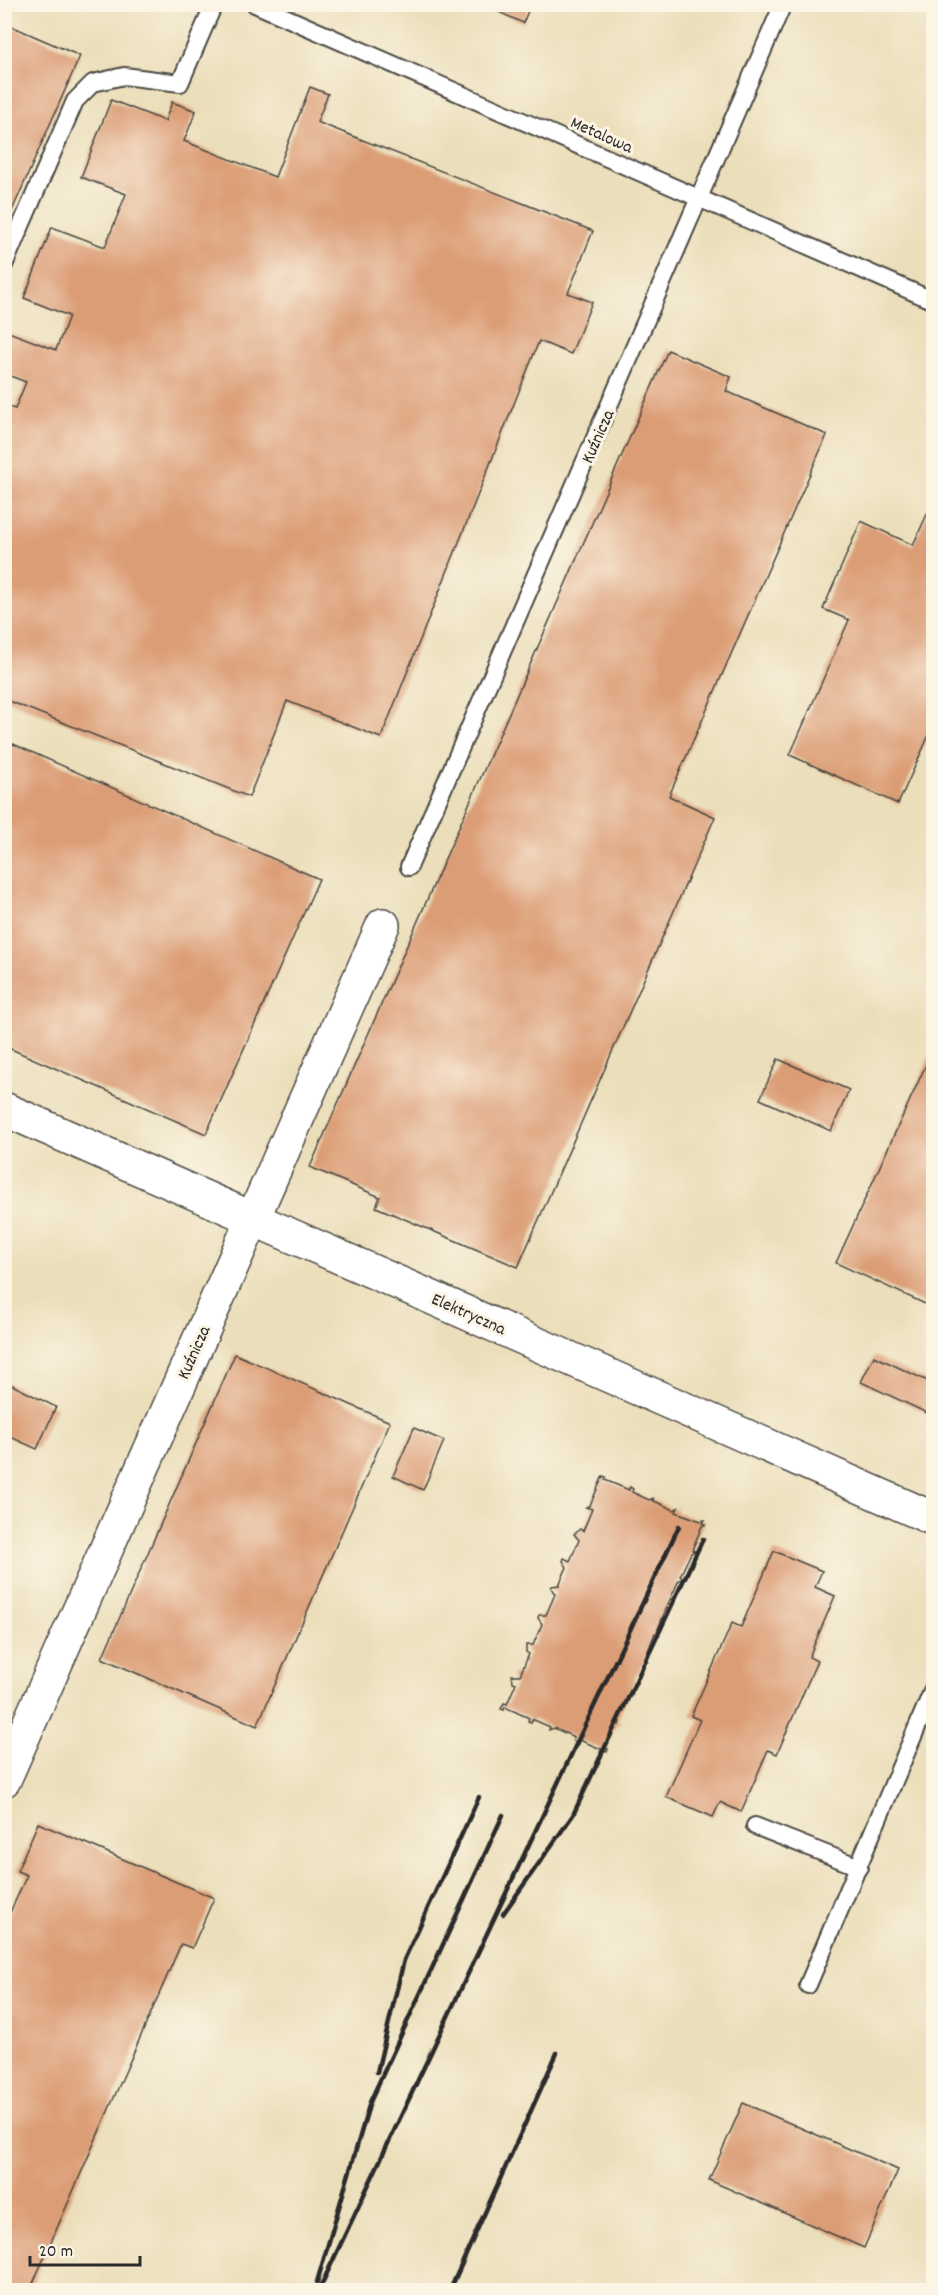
<svg xmlns="http://www.w3.org/2000/svg" width="938" height="2295" font-family="Dekko,sans-serif">
<style>
.building{fill:#db9d76}
.lines{fill:none;stroke-linecap:round;stroke-linejoin:round}
.service-casing{stroke:#484640;stroke-width:20}
.minor-casing{stroke:#484640;stroke-width:36}
.service{stroke:#fff;stroke-width:16}
.minor{stroke:#fff;stroke-width:33}
.rail{stroke:#2b2b2b;stroke-width:4.5}
.labels{text-anchor:middle;stroke-width:6;stroke-linejoin:round;paint-order:stroke}
.street-label{font-size:18px;fill:#2b2b2b;stroke:#fcf5e5}
</style>
<rect width="100%" height="100%" fill="#fcf5e5"/>
<filter id="ink" filterUnits="userSpaceOnUse"><feTurbulence type="fractalNoise" baseFrequency=".0167" numOctaves="2"/><feDisplacementMap in="SourceGraphic" scale="12" xChannelSelector="R" yChannelSelector="G"/><feConvolveMatrix kernelMatrix="1 2 1 2 8 2 1 2 1" color-interpolation-filters="sRGB"/></filter>
<filter id="wash" filterUnits="userSpaceOnUse"><feTurbulence type="fractalNoise" baseFrequency=".008" numOctaves="4" result="noise"/><feDisplacementMap in="SourceGraphic" scale="24" xChannelSelector="R" yChannelSelector="G"/><feGaussianBlur stdDeviation="1.35" result="paint"/><feColorMatrix in="noise" values="0 0 0 0 0 0 0 0 0 0 0 0 0 0 0 0 0 1.4 0 .05"/><feComposite in="paint" operator="in"/></filter>
<g filter="url(#wash)">
<rect width="100%" height="100%" fill="#ebdeba"/>
<g id="blocks">
<g class="building">
<path d="M 481,4 L 531,4 L 523,23 Z"/>
<path d="M 4,23 L 80,56 L 4,229 Z"/>
<path d="M 310,87 L 328,94 L 317,122 L 593,231 L 568,293 L 592,302 L 571,354 L 539,341 L 381,738 L 287,701 L 249,797 L 4,699 L 4,405 L 15,409 L 26,382 L 5,374 L 5,336 L 6,331 L 56,350 L 69,316 L 24,298 L 52,227 L 105,247 L 126,194 L 81,177 L 111,100 L 165,121 L 172,102 L 196,111 L 184,141 L 275,177 Z"/>
<path d="M 668,350 L 731,377 L 726,391 L 827,435 L 669,796 L 715,817 L 518,1267 L 376,1207 L 380,1197 L 310,1167 Z"/>
<path d="M 934,499 L 934,724 L 898,804 L 790,755 L 849,620 L 823,609 L 861,521 L 913,545 Z"/>
<path d="M 4,740 L 319,879 L 206,1134 L 4,1046 Z"/>
<path d="M 934,1047 L 934,1308 L 836,1263 Z"/>
<path d="M 778,1059 L 849,1090 L 831,1131 L 760,1099 Z"/>
<path d="M 235,1354 L 390,1422 L 257,1726 L 102,1658 Z"/>
<path d="M 874,1356 L 934,1384 L 934,1405 L 929,1414 L 861,1382 Z"/>
<path d="M 4,1381 L 56,1407 L 37,1449 L 4,1434 Z"/>
<path d="M 414,1428 L 444,1441 L 423,1490 L 393,1476 Z"/>
<path d="M 603,1476 L 606,1477 L 605,1480 L 629,1490 L 630,1487 L 633,1489 L 632,1492 L 649,1500 L 654,1498 L 652,1500 L 674,1510 L 678,1508 L 676,1512 L 701,1521 L 705,1520 L 703,1523 L 706,1524 L 702,1526 L 692,1550 L 695,1551 L 691,1553 L 680,1576 L 683,1578 L 679,1580 L 668,1604 L 671,1605 L 670,1608 L 667,1607 L 657,1631 L 660,1632 L 658,1635 L 655,1633 L 644,1661 L 647,1662 L 642,1664 L 630,1691 L 633,1692 L 632,1695 L 629,1693 L 617,1721 L 620,1722 L 619,1725 L 616,1724 L 605,1748 L 608,1749 L 607,1752 L 604,1751 L 603,1753 L 600,1753 L 601,1749 L 577,1739 L 576,1741 L 573,1741 L 574,1737 L 554,1728 L 549,1730 L 550,1727 L 532,1719 L 531,1722 L 528,1721 L 529,1718 L 505,1707 L 504,1710 L 501,1709 L 504,1703 L 507,1704 L 516,1683 L 513,1682 L 512,1675 L 520,1675 L 529,1654 L 526,1652 L 526,1645 L 533,1645 L 542,1624 L 538,1618 L 539,1615 L 546,1615 L 555,1594 L 551,1588 L 552,1586 L 559,1585 L 567,1567 L 563,1561 L 564,1558 L 570,1561 L 579,1540 L 574,1534 L 580,1529 L 583,1531 L 592,1509 L 586,1507 L 590,1505 Z"/>
<path d="M 774,1551 L 822,1571 L 815,1587 L 835,1596 L 809,1657 L 817,1661 L 777,1754 L 768,1750 L 741,1812 L 720,1802 L 713,1817 L 666,1797 L 700,1720 L 691,1716 L 732,1623 L 741,1627 Z"/>
<path d="M 38,1823 L 214,1898 L 192,1948 L 181,1944 L 30,2290 L 4,2290 L 4,1926 L 27,1875 L 17,1871 Z"/>
<path d="M 743,2103 L 898,2170 L 864,2248 L 709,2180 Z"/>
</g>
</g>
</g>
<g filter="url(#ink)">
<use href="#blocks" fill-opacity="0" stroke="#484640" stroke-width="1.5"/>
<g class="lines">
<g class="service-casing">
<g id="service">
<path d="M 255,4 L 934,301"/>
<path d="M 4,265 L 75,101 L 93,83 L 124,76 L 180,83 L 214,4"/>
<path d="M 409,867 L 783,4"/>
<path d="M 755,1826 L 859,1867"/>
<path d="M 808,1985 L 934,1687"/>
</g>
</g>
<g class="minor-casing">
<g id="minor">
<path d="M 4,1109 L 934,1519"/>
<path d="M 4,1780 L 383,925"/>
</g>
</g>
<use href="#service" class="service"/>
<use href="#minor" class="minor"/>
<g class="rail">
<path d="M 503,1914 L 573,1815 L 703,1539"/>
<path d="M 377,2072 L 404,1960 L 479,1797"/>
<path d="M 317,2282 L 370,2102 L 503,1815"/>
<path d="M 319,2290 L 679,1526"/>
<path d="M 450,2290 L 557,2053"/>
</g>
</g>
</g>
<g class="labels">
<g class="street-label">
<text transform="translate(602 134) rotate(24)" y="6">Metalowa</text>
<text transform="translate(597 436) rotate(-66)" y="6">Kuźnicza</text>
<text transform="translate(469 1313) rotate(24)" y="6">Elektryczna</text>
<text transform="translate(193 1352) rotate(-66)" y="6">Kuźnicza</text>
</g>
</g>
<rect width="938" height="2295" fill="none" stroke="#fcf5e5" stroke-width="24"/>
<path d="M30 2256v9h110v-9" fill="none" stroke="#2b2b2b" stroke-width="3"/>
<text x="39" y="2256" font-size="18" fill="#2b2b2b" stroke="#fcf5e5" stroke-width="4.5" paint-order="stroke">20 m</text>
</svg>
